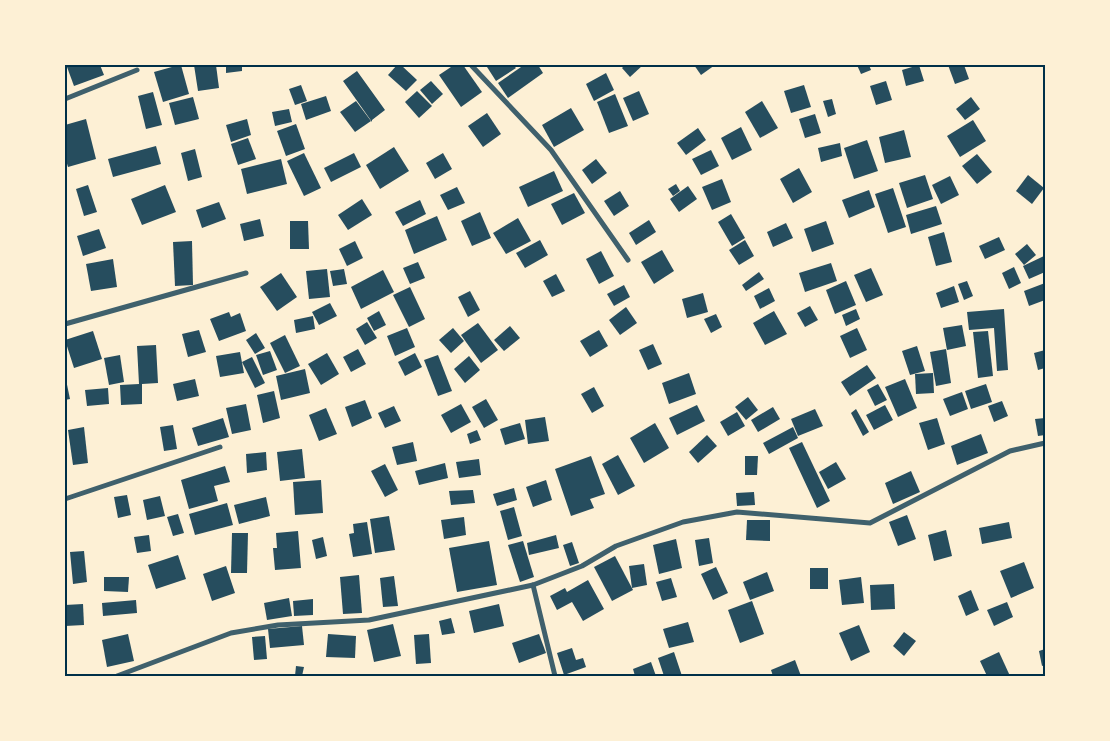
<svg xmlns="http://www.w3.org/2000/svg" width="1110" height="741" font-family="'IBM Plex Sans',sans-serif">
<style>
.building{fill:#264d5e}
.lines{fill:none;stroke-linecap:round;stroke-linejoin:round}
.minor{stroke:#3f606c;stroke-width:5}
.neatline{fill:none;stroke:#003049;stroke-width:2}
</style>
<rect width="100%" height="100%" fill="#fdf0d5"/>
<g class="building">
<path d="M 72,65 L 100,65 L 104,75 L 74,86 L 67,67 Z"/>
<path d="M 179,65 L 181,65 L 189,94 L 163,102 L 154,72 Z"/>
<path d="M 194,65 L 216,65 L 219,88 L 198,91 Z"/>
<path d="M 226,65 L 242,65 L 242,71 L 226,73 Z"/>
<path d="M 397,65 L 401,65 L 417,80 L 406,91 L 388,75 Z"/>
<path d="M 454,65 L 463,65 L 482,92 L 461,107 L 439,75 Z"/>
<path d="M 489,65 L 513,65 L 516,68 L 496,81 L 487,67 Z"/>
<path d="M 524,65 L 538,65 L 543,73 L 508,98 L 498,83 Z"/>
<path d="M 625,65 L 643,65 L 630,77 L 622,68 Z"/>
<path d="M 694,65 L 715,65 L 701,75 Z"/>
<path d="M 857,65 L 869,65 L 871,70 L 861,74 Z"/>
<path d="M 919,65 L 924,81 L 906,86 L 902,70 Z"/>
<path d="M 948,65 L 964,65 L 969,79 L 955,84 Z"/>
<path d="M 357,71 L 385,110 L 372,120 L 372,122 L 343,81 Z"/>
<path d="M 606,73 L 614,90 L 594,101 L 586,84 Z"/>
<path d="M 431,81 L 443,94 L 432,104 L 420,90 Z"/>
<path d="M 886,81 L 892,100 L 876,105 L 870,86 Z"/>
<path d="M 301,85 L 307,101 L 295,105 L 289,89 Z"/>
<path d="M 804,85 L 811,107 L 791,113 L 784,91 Z"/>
<path d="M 417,91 L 432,106 L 419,118 L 405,102 Z"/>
<path d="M 639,91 L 649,114 L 633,121 L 623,98 Z"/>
<path d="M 153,92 L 162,125 L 146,129 L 138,96 Z"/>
<path d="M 615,94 L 628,126 L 609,133 L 597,102 Z"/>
<path d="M 326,96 L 331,111 L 306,120 L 301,104 Z"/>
<path d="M 193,97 L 199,119 L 175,125 L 169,103 Z"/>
<path d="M 971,97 L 980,109 L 965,120 L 956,109 Z"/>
<path d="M 832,99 L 836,114 L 828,117 L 823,101 Z"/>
<path d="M 356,101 L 371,121 L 355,132 L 340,112 Z"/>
<path d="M 762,101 L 778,128 L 760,138 L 745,112 Z"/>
<path d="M 571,108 L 584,130 L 554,147 L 542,125 Z"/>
<path d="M 289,109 L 292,122 L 275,126 L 272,112 Z"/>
<path d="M 487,113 L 501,134 L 483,147 L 468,126 Z"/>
<path d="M 815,114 L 821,133 L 805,138 L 799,119 Z"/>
<path d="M 86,119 L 96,159 L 68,167 L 65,157 L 65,125 Z"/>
<path d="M 247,119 L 251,135 L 231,142 L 226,125 Z"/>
<path d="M 973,120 L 986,141 L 960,157 L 947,136 Z"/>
<path d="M 296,124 L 305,149 L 286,156 L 277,131 Z"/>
<path d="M 741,127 L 752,150 L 732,160 L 721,138 Z"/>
<path d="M 698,128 L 706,140 L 686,155 L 677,143 Z"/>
<path d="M 904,130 L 911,157 L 885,163 L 879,137 Z"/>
<path d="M 248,138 L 256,159 L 238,165 L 231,144 Z"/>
<path d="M 867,140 L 878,171 L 854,179 L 844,148 Z"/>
<path d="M 840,143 L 842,156 L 821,162 L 818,148 Z"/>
<path d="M 156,146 L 161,164 L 113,177 L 108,159 Z"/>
<path d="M 394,147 L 409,171 L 380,189 L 366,165 Z"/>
<path d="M 195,149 L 202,177 L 188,181 L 181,153 Z"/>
<path d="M 711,150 L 719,166 L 701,175 L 692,159 Z"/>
<path d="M 304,153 L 321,188 L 304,196 L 287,161 Z"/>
<path d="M 354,153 L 361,167 L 331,182 L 324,168 Z"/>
<path d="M 443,153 L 452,169 L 435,179 L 426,163 Z"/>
<path d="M 977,154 L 992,172 L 977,184 L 962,166 Z"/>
<path d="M 281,159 L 287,184 L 247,194 L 241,169 Z"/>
<path d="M 596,159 L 607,173 L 592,184 L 582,170 Z"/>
<path d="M 799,168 L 812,192 L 793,203 L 780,179 Z"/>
<path d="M 554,171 L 563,191 L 528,207 L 519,187 Z"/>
<path d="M 925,175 L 933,199 L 907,208 L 899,183 Z"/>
<path d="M 1028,175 L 1044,188 L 1032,204 L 1016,191 Z"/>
<path d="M 950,176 L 959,195 L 941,204 L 932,185 Z"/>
<path d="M 722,179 L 731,202 L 712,210 L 702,187 Z"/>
<path d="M 676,184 L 680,191 L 673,196 L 668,189 Z"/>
<path d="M 88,185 L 97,212 L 84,216 L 76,189 Z"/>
<path d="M 165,185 L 176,212 L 142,225 L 131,199 Z"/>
<path d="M 688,186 L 697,199 L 679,212 L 670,199 Z"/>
<path d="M 457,187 L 465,203 L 448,210 L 440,195 Z"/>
<path d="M 893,188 L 906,227 L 888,233 L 875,194 Z"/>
<path d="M 869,190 L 875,207 L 849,218 L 842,200 Z"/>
<path d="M 620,191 L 629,206 L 614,216 L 604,201 Z"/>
<path d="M 574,193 L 585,213 L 562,225 L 551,204 Z"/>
<path d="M 362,199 L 372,215 L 348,230 L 338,215 Z"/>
<path d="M 420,200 L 426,214 L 403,226 L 395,212 Z"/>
<path d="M 219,202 L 226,219 L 202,228 L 196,210 Z"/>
<path d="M 936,206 L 942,224 L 911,234 L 906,215 Z"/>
<path d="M 480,212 L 491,238 L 472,246 L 461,221 Z"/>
<path d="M 731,214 L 745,238 L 732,246 L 718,222 Z"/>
<path d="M 437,216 L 447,240 L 414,254 L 405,230 Z"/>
<path d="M 518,218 L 531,241 L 506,254 L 493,233 Z"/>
<path d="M 260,219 L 264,236 L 244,241 L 240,224 Z"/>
<path d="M 649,220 L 656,232 L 636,245 L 629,233 Z"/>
<path d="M 290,221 L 308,221 L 309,249 L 290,249 Z"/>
<path d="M 826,221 L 834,244 L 812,252 L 804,229 Z"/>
<path d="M 786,223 L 793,238 L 773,247 L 767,232 Z"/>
<path d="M 99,229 L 106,248 L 83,256 L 77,236 Z"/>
<path d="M 944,232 L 952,262 L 936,266 L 928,237 Z"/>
<path d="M 999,237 L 1005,250 L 985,259 L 979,246 Z"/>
<path d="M 540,240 L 548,255 L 525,268 L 516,253 Z"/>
<path d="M 745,240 L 754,256 L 739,265 L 729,250 Z"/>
<path d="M 192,241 L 193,285 L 175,286 L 173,242 Z"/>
<path d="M 355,241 L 363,258 L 347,266 L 339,249 Z"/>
<path d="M 1027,244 L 1036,255 L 1024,265 L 1015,254 Z"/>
<path d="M 662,250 L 674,271 L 654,284 L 641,262 Z"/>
<path d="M 601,251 L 614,276 L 599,284 L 586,259 Z"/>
<path d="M 1044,256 L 1045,272 L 1029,279 L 1023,266 Z"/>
<path d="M 113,259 L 117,287 L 91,291 L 86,264 Z"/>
<path d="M 418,262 L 425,278 L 410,284 L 403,268 Z"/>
<path d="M 831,263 L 837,281 L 805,292 L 799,273 Z"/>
<path d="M 1014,267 L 1021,283 L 1009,289 L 1002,273 Z"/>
<path d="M 871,268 L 883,295 L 866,302 L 854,275 Z"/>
<path d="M 327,269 L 330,297 L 309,299 L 306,271 Z"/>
<path d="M 344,269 L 347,284 L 333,286 L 330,271 Z"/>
<path d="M 383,270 L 394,292 L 361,309 L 351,287 Z"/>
<path d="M 759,272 L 764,279 L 746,291 L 742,285 Z"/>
<path d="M 281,273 L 297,297 L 277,311 L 260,287 Z"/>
<path d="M 556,274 L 565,291 L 552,297 L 543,281 Z"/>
<path d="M 846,281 L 856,305 L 835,314 L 826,290 Z"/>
<path d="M 967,281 L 973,296 L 964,300 L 958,284 Z"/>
<path d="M 1045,283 L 1045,300 L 1029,306 L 1024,291 Z"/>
<path d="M 624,285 L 630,297 L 614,306 L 607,294 Z"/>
<path d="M 954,286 L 959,302 L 941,308 L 936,293 Z"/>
<path d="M 410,287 L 425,319 L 409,327 L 393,295 Z"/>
<path d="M 769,288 L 775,301 L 760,309 L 754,296 Z"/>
<path d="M 470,291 L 480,310 L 468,317 L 458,297 Z"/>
<path d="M 703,293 L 708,312 L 687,318 L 682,299 Z"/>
<path d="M 330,303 L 337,316 L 319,325 L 312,312 Z"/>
<path d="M 810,306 L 818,320 L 805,327 L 797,313 Z"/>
<path d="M 626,307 L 637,323 L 620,335 L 609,320 Z"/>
<path d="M 856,309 L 860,319 L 846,326 L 842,315 Z"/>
<path d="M 1004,309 L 1008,370 L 997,371 L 994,328 L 969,330 L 967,312 Z"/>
<path d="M 379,311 L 386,325 L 374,331 L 367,318 Z"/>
<path d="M 774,311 L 787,334 L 765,345 L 753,323 Z"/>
<path d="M 229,312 L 231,317 L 240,313 L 246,331 L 219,341 L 210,319 Z"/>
<path d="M 716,314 L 722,327 L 711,333 L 704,319 Z"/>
<path d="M 313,316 L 315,329 L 296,333 L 294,320 Z"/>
<path d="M 367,322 L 377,338 L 365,345 L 356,329 Z"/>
<path d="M 478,323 L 498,350 L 481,363 L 461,335 Z"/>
<path d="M 962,325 L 966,346 L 947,350 L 943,328 Z"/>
<path d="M 510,326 L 520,338 L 504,351 L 494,340 Z"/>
<path d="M 407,328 L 415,347 L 395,356 L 387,336 Z"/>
<path d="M 453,328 L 464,341 L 451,353 L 439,340 Z"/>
<path d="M 857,328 L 867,350 L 850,358 L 840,336 Z"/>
<path d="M 199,330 L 206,352 L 188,357 L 182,334 Z"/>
<path d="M 599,330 L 608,346 L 590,357 L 580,341 Z"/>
<path d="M 93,331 L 102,359 L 74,368 L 65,340 Z"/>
<path d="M 988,331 L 993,376 L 978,378 L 973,332 Z"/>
<path d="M 256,333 L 265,348 L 255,354 L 246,340 Z"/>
<path d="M 285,335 L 300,366 L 285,373 L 270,343 Z"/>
<path d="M 653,344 L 662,364 L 648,370 L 639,350 Z"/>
<path d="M 156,345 L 158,383 L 142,384 L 142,404 L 121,405 L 120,385 L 139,384 L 137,346 Z"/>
<path d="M 917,346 L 925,371 L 910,375 L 902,351 Z"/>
<path d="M 358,349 L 366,364 L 351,372 L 343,357 Z"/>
<path d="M 946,349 L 951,383 L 936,386 L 930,352 Z"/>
<path d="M 1045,350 L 1045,368 L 1038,370 L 1034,353 Z"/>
<path d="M 270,351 L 277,370 L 263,375 L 256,355 Z"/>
<path d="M 240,352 L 244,373 L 220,377 L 216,356 Z"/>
<path d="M 327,353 L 339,374 L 321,385 L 308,364 Z"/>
<path d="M 415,353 L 422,367 L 405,376 L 398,362 Z"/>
<path d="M 120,355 L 124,382 L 109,385 L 104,358 Z"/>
<path d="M 438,355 L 452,391 L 438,396 L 424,360 Z"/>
<path d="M 469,356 L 480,370 L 465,383 L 454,369 Z"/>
<path d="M 252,357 L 265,383 L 255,388 L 242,362 Z"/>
<path d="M 867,365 L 876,378 L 850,396 L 841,382 Z"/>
<path d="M 305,369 L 310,393 L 281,400 L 276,376 Z"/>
<path d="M 689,373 L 696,394 L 669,404 L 662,383 Z"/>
<path d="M 933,373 L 934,393 L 916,394 L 915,374 Z"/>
<path d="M 65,375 L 70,399 L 65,400 Z"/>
<path d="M 195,379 L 199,396 L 177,401 L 173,384 Z"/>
<path d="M 905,379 L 917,408 L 898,417 L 885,387 Z"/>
<path d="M 878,384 L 887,400 L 875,406 L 867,390 Z"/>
<path d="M 986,384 L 992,402 L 971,409 L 965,391 Z"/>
<path d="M 594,387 L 604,406 L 592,413 L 581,394 Z"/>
<path d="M 108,388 L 109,404 L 87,406 L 85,390 Z"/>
<path d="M 274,391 L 280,418 L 263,423 L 257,395 Z"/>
<path d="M 962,392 L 968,409 L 950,416 L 943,399 Z"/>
<path d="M 748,397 L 758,410 L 746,420 L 735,407 Z"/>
<path d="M 486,399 L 498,420 L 484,428 L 472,407 Z"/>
<path d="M 365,400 L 372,418 L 352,427 L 345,407 Z"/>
<path d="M 1002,401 L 1008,416 L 994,422 L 988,406 Z"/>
<path d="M 246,404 L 251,430 L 232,434 L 226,408 Z"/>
<path d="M 461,404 L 471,422 L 451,433 L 441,415 Z"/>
<path d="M 697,405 L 705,421 L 677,435 L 669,418 Z"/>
<path d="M 885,405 L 893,420 L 874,430 L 866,415 Z"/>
<path d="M 394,406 L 401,421 L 385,428 L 378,413 Z"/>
<path d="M 773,407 L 780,419 L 758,432 L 751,420 Z"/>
<path d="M 326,408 L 337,434 L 319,441 L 309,415 Z"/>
<path d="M 815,409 L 823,426 L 798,436 L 791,419 Z"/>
<path d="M 856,409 L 869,432 L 863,436 L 851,413 Z"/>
<path d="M 737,412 L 745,426 L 728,436 L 720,422 Z"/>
<path d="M 545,417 L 549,441 L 528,444 L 525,420 Z"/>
<path d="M 223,418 L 229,437 L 198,446 L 192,428 Z"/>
<path d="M 937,418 L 945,444 L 928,450 L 919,423 Z"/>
<path d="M 1045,418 L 1045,435 L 1038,436 L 1035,419 Z"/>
<path d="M 520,423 L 525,439 L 505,445 L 500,429 Z"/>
<path d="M 655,423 L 669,448 L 644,463 L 630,438 Z"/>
<path d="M 173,425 L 177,449 L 164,451 L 160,427 Z"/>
<path d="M 84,427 L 88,463 L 73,465 L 68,430 Z"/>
<path d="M 793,427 L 798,438 L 769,454 L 763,443 Z"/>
<path d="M 477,430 L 481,440 L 470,444 L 467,434 Z"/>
<path d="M 981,434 L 988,453 L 957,465 L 951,446 Z"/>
<path d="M 707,435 L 717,446 L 698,463 L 689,452 Z"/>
<path d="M 413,442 L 417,461 L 397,465 L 392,447 Z"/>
<path d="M 802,442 L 830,501 L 817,508 L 789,448 Z"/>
<path d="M 302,449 L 305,478 L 280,481 L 277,452 Z"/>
<path d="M 266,452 L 267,470 L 247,473 L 246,454 Z"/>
<path d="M 618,455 L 635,486 L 618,495 L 602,464 Z"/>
<path d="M 591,456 L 605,494 L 590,499 L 594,508 L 571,516 L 555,469 Z"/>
<path d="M 745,456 L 758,456 L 757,475 L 745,475 Z"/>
<path d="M 479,459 L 481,475 L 459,478 L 456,462 Z"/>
<path d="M 836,462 L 846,479 L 828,489 L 819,472 Z"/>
<path d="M 445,463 L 448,478 L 419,485 L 415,471 Z"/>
<path d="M 385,464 L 398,490 L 385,497 L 371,471 Z"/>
<path d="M 225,466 L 230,482 L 214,486 L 218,501 L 189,509 L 181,480 Z"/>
<path d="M 911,471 L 920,492 L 893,504 L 885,483 Z"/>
<path d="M 321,480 L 323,513 L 295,515 L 293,482 Z"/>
<path d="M 546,480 L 552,500 L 533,507 L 526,487 Z"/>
<path d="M 514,488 L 517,500 L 497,506 L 493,494 Z"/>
<path d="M 473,490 L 475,503 L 451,505 L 449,491 Z"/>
<path d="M 754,492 L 755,505 L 737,506 L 736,493 Z"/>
<path d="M 127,495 L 131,515 L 118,518 L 114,497 Z"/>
<path d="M 160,496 L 165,516 L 147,520 L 143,500 Z"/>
<path d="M 266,497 L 270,516 L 239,524 L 234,505 Z"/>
<path d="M 227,503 L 233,525 L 195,535 L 189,514 Z"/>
<path d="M 514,507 L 522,536 L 508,540 L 500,511 Z"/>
<path d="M 178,514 L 184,533 L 173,536 L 167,517 Z"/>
<path d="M 907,515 L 916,539 L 898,546 L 889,522 Z"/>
<path d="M 389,516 L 395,550 L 375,553 L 370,519 Z"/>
<path d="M 464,517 L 466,535 L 444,539 L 441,520 Z"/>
<path d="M 747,520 L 770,520 L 770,541 L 746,540 Z"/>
<path d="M 367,522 L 372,554 L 353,557 L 349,534 L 354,533 L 353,524 Z"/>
<path d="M 1009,522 L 1012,538 L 982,544 L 979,528 Z"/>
<path d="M 946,530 L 952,556 L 934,561 L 928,535 Z"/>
<path d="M 298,531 L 301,568 L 275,570 L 273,548 L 277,548 L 276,533 Z"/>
<path d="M 232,533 L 248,533 L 247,573 L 231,573 Z"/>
<path d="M 149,535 L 151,551 L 137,553 L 134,537 Z"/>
<path d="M 556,535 L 559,548 L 529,555 L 527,543 Z"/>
<path d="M 323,537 L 327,556 L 316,559 L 312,540 Z"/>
<path d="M 709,538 L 713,563 L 699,566 L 695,540 Z"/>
<path d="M 676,539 L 682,568 L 659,574 L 653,545 Z"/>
<path d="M 489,541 L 497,585 L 457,592 L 449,548 Z"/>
<path d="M 523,541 L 534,577 L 520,582 L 508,545 Z"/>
<path d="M 572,542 L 579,563 L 570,566 L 563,545 Z"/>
<path d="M 84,551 L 87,582 L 73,584 L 70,552 Z"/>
<path d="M 178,555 L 186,579 L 156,589 L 148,565 Z"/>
<path d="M 615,556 L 633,590 L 612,601 L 594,567 Z"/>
<path d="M 1024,562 L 1034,588 L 1011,598 L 1000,571 Z"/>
<path d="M 644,564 L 647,585 L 632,588 L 629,566 Z"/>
<path d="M 226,566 L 235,593 L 212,601 L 203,574 Z"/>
<path d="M 716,567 L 728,593 L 713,600 L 701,574 Z"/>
<rect x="810" y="568" width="18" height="21"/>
<path d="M 767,572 L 774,591 L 750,600 L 743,582 Z"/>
<path d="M 359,575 L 362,613 L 343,614 L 340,577 Z"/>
<path d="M 394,576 L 398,606 L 383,607 L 380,578 Z"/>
<path d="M 104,577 L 129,577 L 128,592 L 104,591 Z"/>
<path d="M 861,577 L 864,603 L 842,605 L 839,580 Z"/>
<path d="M 671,578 L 677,597 L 662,601 L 656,582 Z"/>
<path d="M 588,580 L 604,609 L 583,621 L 572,602 L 557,610 L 550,596 L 565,588 L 567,592 Z"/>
<path d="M 894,584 L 895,609 L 871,610 L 870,585 Z"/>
<path d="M 971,590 L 979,610 L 966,616 L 958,596 Z"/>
<path d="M 289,598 L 292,616 L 267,620 L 264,603 Z"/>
<path d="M 313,599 L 313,615 L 294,616 L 293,601 Z"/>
<path d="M 136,600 L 137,613 L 103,616 L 102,603 Z"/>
<path d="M 752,601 L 764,634 L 740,643 L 728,610 Z"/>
<path d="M 1007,602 L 1013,617 L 994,626 L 987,610 Z"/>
<path d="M 83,604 L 84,625 L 65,626 L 65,605 Z"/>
<path d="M 499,604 L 504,626 L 474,633 L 469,611 Z"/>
<path d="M 451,618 L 455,633 L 442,635 L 439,621 Z"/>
<path d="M 688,622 L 694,642 L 669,648 L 663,629 Z"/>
<path d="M 393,624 L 401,656 L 374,662 L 367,630 Z"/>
<path d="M 859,625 L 870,652 L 851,661 L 839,633 Z"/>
<path d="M 302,626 L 304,645 L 270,648 L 268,629 Z"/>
<path d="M 904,632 L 916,641 L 904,656 L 893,646 Z"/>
<path d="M 128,634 L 134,661 L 107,667 L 102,640 Z"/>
<path d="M 328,634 L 356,636 L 355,658 L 326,657 Z"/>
<path d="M 429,634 L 431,663 L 416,664 L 414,635 Z"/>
<path d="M 539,634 L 546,653 L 519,663 L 512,643 Z"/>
<path d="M 265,636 L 267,659 L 254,660 L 252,637 Z"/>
<path d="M 572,648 L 576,660 L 583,658 L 586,667 L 564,675 L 557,653 Z"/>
<path d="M 1045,649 L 1045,665 L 1042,666 L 1039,651 Z"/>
<path d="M 674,652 L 682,676 L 664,676 L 658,658 Z"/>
<path d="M 999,652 L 1010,676 L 987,676 L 980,661 Z"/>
<path d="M 795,660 L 801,676 L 773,676 L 771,670 Z"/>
<path d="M 651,662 L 656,676 L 635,676 L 633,669 Z"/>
<path d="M 296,666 L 304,667 L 302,676 L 295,676 Z"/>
</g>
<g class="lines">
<g class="minor">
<path d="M 471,65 L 551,150 L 628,260"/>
<path d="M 65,99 L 137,70"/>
<path d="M 65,324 L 246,273"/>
<path d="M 65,499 L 220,447"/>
<path d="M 533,585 L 555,676"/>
<path d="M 117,676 L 231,633 L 278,625 L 369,620 L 533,585 L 582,566 L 616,546 L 683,522 L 737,512 L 870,523 L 1010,451 L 1045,443"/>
</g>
</g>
<rect width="1110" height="741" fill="none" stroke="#fdf0d5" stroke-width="132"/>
<rect x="66" y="66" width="978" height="609" class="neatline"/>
</svg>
